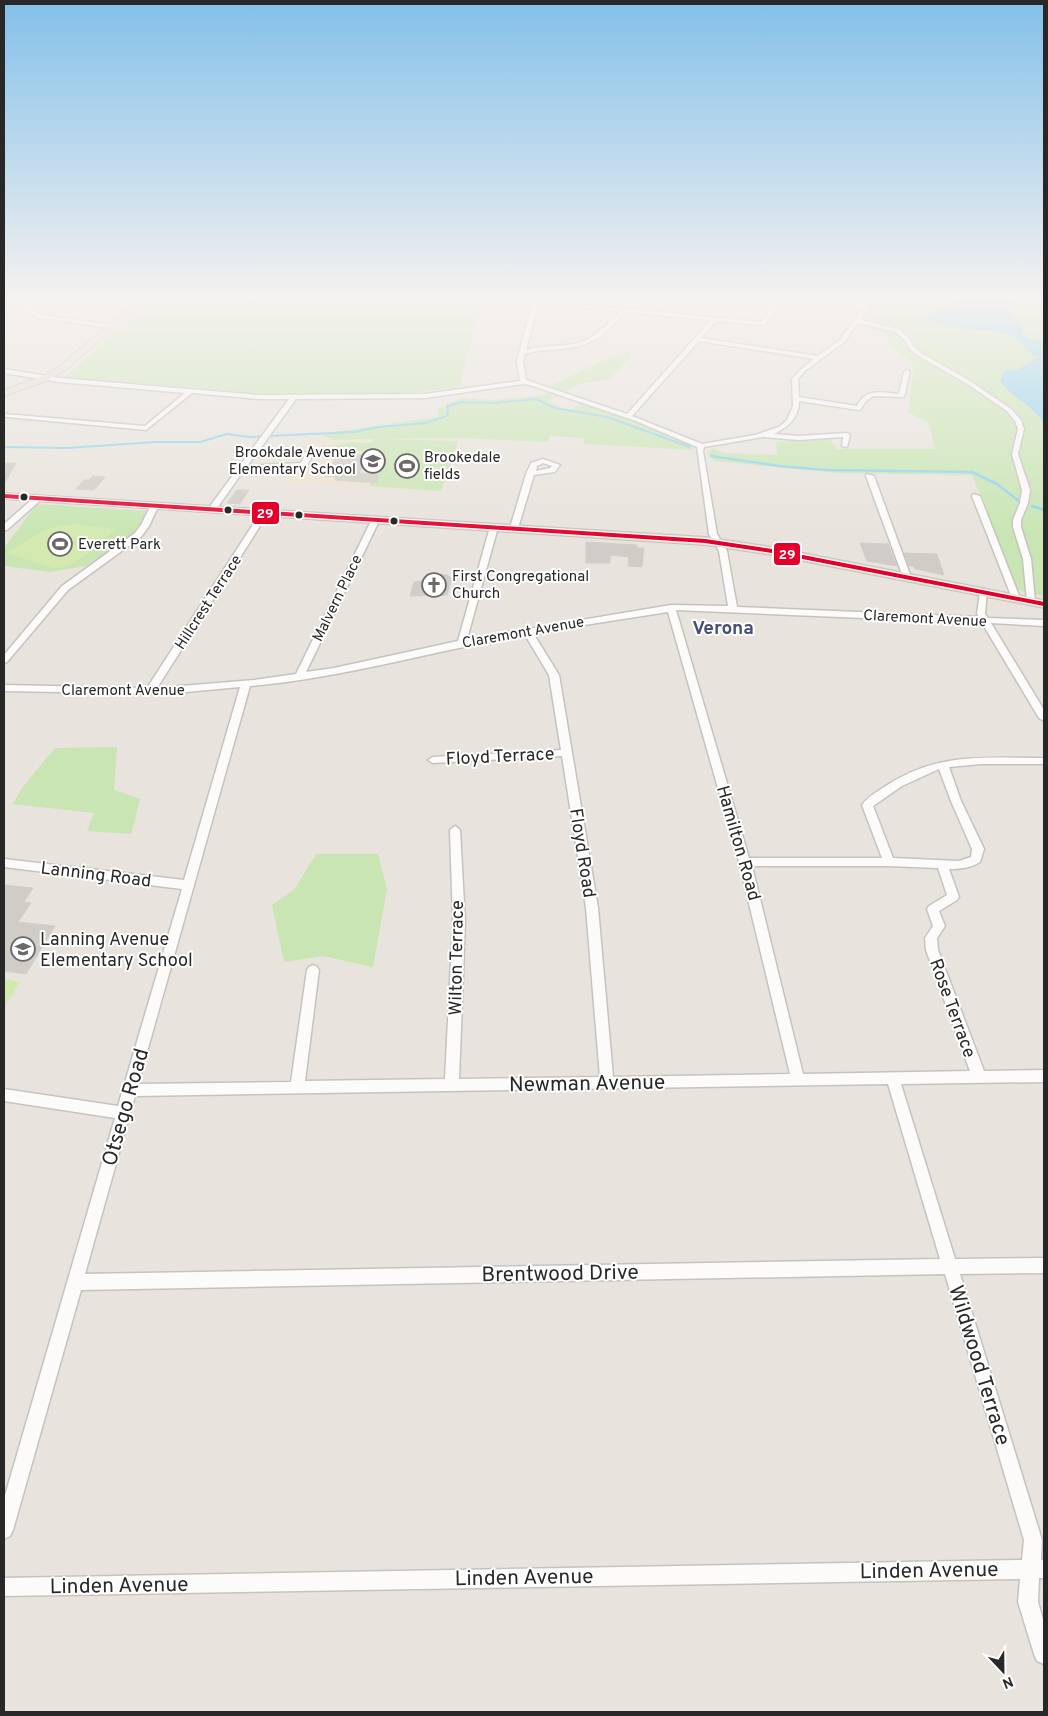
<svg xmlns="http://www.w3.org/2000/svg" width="1048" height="1716" font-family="Overpass,sans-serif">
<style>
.education{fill:#ece2d0}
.green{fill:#c8e5b3}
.pitch{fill:#d4e9b0}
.water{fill:#8cd3ee}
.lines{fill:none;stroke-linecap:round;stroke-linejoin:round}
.stream-far1{stroke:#8cd3ee;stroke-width:2}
.stream{stroke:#8cd3ee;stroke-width:2.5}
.building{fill:#d0cdc8;stroke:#d2cfc9}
.minor-casing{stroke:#c4c3c2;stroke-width:3}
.primary-casing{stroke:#c4c2bf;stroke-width:2}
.minor{fill:#fcfbfa;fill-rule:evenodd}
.primary{fill:#e6e1d1;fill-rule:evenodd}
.bus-1-casing{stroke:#fff;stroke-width:6}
.bus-1{stroke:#e4002b;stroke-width:4}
.bus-dot{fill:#282828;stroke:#fff;stroke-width:2}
.labels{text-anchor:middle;stroke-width:4;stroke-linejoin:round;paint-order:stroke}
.far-poi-label{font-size:15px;fill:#282828;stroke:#fff;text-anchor:start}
.far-street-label{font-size:15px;fill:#282828;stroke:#fff}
.street-label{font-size:18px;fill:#282828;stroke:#fff}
.poi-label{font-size:18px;fill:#282828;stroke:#fff;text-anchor:start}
.far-district-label{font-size:19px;font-weight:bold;fill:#464f7b;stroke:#fff}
.near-street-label{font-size:21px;fill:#282828;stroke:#fff}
.line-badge{stroke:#fff;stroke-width:2}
.badge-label{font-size:14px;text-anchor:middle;font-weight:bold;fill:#fff}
</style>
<rect width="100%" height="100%" fill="#e8e3dc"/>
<path class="education" d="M 310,439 L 458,441 L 441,491 L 281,482 Z"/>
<g class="green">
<path d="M 152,300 L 482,300 L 459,387 L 412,393 L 265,394 L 65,377 Z"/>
<path d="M 877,300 L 960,300 L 933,312 L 926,319 L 941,325 L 982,329 L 1012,336 L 1039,357 L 1015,371 L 1021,402 L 1037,413 L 1044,423 L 1044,596 L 1018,590 L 972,475 L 836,473 L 715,461 L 708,453 L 712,448 L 723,453 L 777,455 L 776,442 L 829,438 L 837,449 L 935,449 L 929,423 L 908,412 L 914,368 L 910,361 L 889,344 L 888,333 L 863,328 L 869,319 L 863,319 Z"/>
<path d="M 1009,300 L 1044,300 L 1044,340 L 1030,339 L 1022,335 L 1023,328 L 1010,314 Z"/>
<path d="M 625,350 L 632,355 L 610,379 L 580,384 L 547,402 L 569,410 L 584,403 L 628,418 L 687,441 L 693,450 L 584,444 L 584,438 L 549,436 L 548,442 L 458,438 L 377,439 L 458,441 L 441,491 L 369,486 L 381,461 L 366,460 L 373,452 L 334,449 L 337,445 L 347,442 L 371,443 L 373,439 L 334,440 L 319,434 L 438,417 L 439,408 L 463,398 L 494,400 L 545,395 L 555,384 Z"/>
<path d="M 37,504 L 146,511 L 138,528 L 129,538 L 86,566 L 50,572 L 4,566 L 4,548 Z"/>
<path d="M 117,747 L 114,790 L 140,799 L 131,834 L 87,831 L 94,813 L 13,804 L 22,788 L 55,748 Z"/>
<path d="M 316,854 L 378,854 L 387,889 L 373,967 L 323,956 L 284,962 L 272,905 L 294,890 Z"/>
</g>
<g class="pitch">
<path d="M 71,524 L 116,529 C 99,543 76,570 53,568 L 7,553 L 48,528 Z"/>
<path d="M 4,979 L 20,982 L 4,1008 Z"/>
</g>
<path class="water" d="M 960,300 L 1009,300 L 1010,314 L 1023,328 L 1023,335 L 1030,339 L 1044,340 L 1044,423 C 1032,405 1012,398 1000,381 L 1002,374 L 1007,369 L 1015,371 L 1038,357 C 1026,354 1023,341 1012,336 C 987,326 945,332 926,319 L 932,312 Z"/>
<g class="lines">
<path class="stream-far1" d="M 4,447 L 67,448 L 156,442 L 200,442 L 227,434 L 249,437 L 354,432 L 379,427 L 425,423 L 447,416 L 448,406 L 462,402 L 496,403 L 536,399 L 555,408 L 607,417 L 690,447"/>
<g class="stream">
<path d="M 711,456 L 779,466 L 827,470 L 972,472 L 997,484 L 1019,501"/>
<path d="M 1032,506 L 1044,510"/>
</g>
</g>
<g class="building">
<path d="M 339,453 L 369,455 L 359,473 L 378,474 L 377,483 L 335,480 L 336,477 L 324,476 Z"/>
<path d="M 4,463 L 16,463 L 4,484 Z"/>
<path d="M 93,476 L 105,477 L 94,490 L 76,489 L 84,480 L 89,480 Z"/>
<path d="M 237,490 L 249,490 L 240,504 L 227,503 Z"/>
<path d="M 586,542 L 637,545 L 637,548 L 644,548 L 642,567 L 628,566 L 629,557 L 610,555 L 610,563 L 586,563 Z"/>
<path d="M 860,543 L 888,544 L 897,566 L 867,561 Z"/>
<path d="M 904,553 L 937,554 L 944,575 L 915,569 L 913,566 L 909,566 Z"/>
<path d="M 427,574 L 447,575 L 452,578 L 447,595 L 410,596 L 414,582 L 425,581 Z"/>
<path d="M 4,885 L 33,888 L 24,902 L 31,903 L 18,922 L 55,926 L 26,974 L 4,971 Z"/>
</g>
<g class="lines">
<g class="minor-casing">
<g id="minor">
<path d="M 20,300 L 26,300 L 27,307 L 42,315 L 116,326 L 113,328 L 41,318 L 22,309 Z"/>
<path d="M 533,300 L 761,322 L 779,300 L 784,300 L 764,325 L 716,321 L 701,338 L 818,356 L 840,340 L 863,308 L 810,300 L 827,300 L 865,305 L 868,300 L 873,300 L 860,320 L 898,329 L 908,337 L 913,346 L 921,353 L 970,381 L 1011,409 L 1021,420 L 1024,429 L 1018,454 L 1030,490 L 1028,503 L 1021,520 L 1021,527 L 1031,559 L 1035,601 L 1031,604 L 1027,601 L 1023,559 L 1013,527 L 1013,520 L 1020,503 L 1022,490 L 1012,454 L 1018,429 L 1015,421 L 1007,411 L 966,383 L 917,355 L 909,348 L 904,339 L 894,331 L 858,323 L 844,342 L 805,371 L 798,379 L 799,397 L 857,406 C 865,388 883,392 899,394 L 904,372 L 907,370 L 910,372 L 904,397 L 873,396 L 865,402 L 861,409 L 859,410 L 799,401 C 799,418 788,427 774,434 L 799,436 L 847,433 L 850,435 L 847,447 L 842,446 L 843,437 L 799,440 L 763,437 L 704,447 L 703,451 L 717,534 L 727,551 L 737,607 L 979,617 L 977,614 L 980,592 L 984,589 L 987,590 L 985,614 L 988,618 L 1044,620 L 1044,626 L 991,623 L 1044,710 L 1044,721 L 1039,718 L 982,623 L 676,610 L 749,858 L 882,858 L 862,805 C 868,796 880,790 889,784 C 940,752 986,758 1044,758 L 1044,764 L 981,764 L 949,767 L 961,801 L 984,849 L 980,862 C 970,868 961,869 949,869 L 959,897 L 957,900 L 939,911 L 945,926 L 937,938 L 938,950 L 984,1071 L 1044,1070 L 1044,1082 L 901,1084 L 955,1259 L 1044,1258 L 1044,1273 L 960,1274 L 1042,1540 L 1041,1560 L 1044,1560 L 1044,1578 L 1039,1578 L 1038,1602 L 1044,1623 L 1044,1664 L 1037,1661 L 1034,1654 L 1018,1602 L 1020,1579 L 4,1596 L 4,1578 L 1022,1560 L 1024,1540 L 945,1274 L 81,1290 L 13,1530 L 10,1536 L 4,1539 L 4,1499 L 115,1118 L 4,1101 L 4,1089 L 118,1106 L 182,889 L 4,867 L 4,859 L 184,880 L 240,687 L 164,694 L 4,691 L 4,685 L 147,688 L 261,512 L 265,510 L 269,512 L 157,688 L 254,680 L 296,674 L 372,519 L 376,517 L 380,519 L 306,672 L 334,668 L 458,641 L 490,527 L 494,525 L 498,527 L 467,639 L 671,605 L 728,606 L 719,551 L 709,534 L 697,447 L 636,421 L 530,385 L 523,384 L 425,398 L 296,399 L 257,453 L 300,450 L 312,456 L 306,467 L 244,470 L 215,511 L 212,511 L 208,509 L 289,399 L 258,399 L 192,393 L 146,430 L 7,417 L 5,416 L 5,414 L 145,426 L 185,393 L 59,382 L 4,373 L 4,369 L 59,378 L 258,395 L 425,394 L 520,381 L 517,361 ZM 538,303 L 621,311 C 606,325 593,341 573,344 C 557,347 541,345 526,350 ZM 626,312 L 711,320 L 627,414 L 526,380 L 523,361 L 525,354 C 546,347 570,352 590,342 C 605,336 615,322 626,312 ZM 699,341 L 814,359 L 801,369 L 792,379 L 793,406 L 787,420 L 779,427 L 755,435 L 702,444 L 632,416 ZM 299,454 L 304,457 L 301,463 L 247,466 L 254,457 ZM 668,612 L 739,862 L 790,1074 L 613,1077 L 598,908 L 559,675 L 533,633 ZM 525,635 L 549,675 L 561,750 L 433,757 L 428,760 L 433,763 L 562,756 L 586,908 L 600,1077 L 459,1079 L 465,922 L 460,830 L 455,826 L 450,830 L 453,922 L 445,1079 L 305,1081 L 319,970 L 317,967 L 313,965 L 309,967 L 307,970 L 291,1082 L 138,1084 L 250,686 C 342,678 433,651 525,635 ZM 939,769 L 951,801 L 972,849 L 971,857 L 959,861 L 893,858 L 873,806 L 902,786 ZM 752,866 L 889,866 L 938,868 L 947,895 L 929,906 L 927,909 L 933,926 L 925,938 L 926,950 L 970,1071 L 803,1074 ZM 888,1084 L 940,1259 L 85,1274 L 135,1096 Z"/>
<path d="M 543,459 L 560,465 L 555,472 L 534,475 L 518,528 L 511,530 L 510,528 L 526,474 L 531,463 ZM 543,463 L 552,466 L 550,468 L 536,471 L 537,466 Z"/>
<path d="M 867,474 L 874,476 L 911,577 L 910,579 L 904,579 L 903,577 L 866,476 Z"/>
<path d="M 973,494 L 980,496 L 1020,598 L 1019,600 L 1013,600 L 1012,598 L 972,496 Z"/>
<path d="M 36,496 L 43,498 L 7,530 L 4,530 L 4,524 Z"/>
<path d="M 152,503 L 159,505 L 149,526 L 141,537 L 68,590 L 7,662 L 4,663 L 4,655 L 62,586 L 135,533 L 141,525 Z"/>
</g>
</g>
<g class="primary-casing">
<g id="primary">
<path d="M 137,300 L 146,300 L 67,369 L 49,380 L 4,396 L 4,390 L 43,376 L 61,365 Z"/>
<path d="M 4,493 L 705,537 L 772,547 L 1044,600 L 1044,608 L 772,555 L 705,545 L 4,499 Z"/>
</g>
</g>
<use href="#minor" class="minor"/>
<use href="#primary" class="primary"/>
<g class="bus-1-casing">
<path id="bus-1" d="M 4,496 L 705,541 L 772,551 L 1044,604"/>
</g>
<use href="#bus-1" class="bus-1"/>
</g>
<linearGradient id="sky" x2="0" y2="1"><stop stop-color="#83c0ea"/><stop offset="0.55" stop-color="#f5f2ef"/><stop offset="1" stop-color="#f5f2ef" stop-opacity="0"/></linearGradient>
<rect width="1048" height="541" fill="url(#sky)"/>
<defs>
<g id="school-ring" transform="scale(1.25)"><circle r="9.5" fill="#fff" stroke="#6b6967" stroke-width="1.5"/><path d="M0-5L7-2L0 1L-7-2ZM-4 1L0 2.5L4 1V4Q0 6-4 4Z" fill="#6b6967"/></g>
<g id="stadium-ring" transform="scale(1.25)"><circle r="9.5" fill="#fff" stroke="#6b6967" stroke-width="1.5"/><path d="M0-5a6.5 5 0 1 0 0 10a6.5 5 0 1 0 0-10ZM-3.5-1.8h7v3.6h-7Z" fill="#6b6967"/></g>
<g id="church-ring" transform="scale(1.25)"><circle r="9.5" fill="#fff" stroke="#6b6967" stroke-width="1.5"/><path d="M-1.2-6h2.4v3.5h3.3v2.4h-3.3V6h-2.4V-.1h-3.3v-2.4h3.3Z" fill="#6b6967"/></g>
</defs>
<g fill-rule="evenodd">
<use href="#school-ring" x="373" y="461"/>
<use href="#stadium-ring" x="407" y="466"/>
<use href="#stadium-ring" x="60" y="544"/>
<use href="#church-ring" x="434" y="585"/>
<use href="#school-ring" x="23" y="949"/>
</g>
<g class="bus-dot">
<circle cx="24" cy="497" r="4.5"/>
<circle cx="228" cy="510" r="4.5"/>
<circle cx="299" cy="515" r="4.5"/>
<circle cx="394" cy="521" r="4.5"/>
</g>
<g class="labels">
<g class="far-poi-label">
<text x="356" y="457" text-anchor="end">Brookdale Avenue<tspan x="356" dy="17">Elementary School</tspan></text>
<text x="424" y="462">Brookedale<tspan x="424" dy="17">fields</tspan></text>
<text x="78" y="549">Everett Park</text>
<text x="452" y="581">First Congregational<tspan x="452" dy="17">Church</tspan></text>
</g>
<g class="far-street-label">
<text transform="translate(337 598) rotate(-64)" y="5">Malvern Place</text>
<text transform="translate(208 602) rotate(-57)" y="5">Hillcrest Terrace</text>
<text transform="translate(925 618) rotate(3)" y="5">Claremont Avenue</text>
<text transform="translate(523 632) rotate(-10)" y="5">Claremont Avenue</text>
<text x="123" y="695">Claremont Avenue</text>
</g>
<g class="street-label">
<text transform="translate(500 756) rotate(-3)" y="6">Floyd Terrace</text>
<text transform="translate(739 843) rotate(74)" y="6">Hamilton Road</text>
<text transform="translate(583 853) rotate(81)" y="6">Floyd Road</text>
<text transform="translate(96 874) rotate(7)" y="6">Lanning Road</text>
<text transform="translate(456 958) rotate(-89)" y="6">Wilton Terrace</text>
<text transform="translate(953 1008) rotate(70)" y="6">Rose Terrace</text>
</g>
<g class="poi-label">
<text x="40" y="945">Lanning Avenue<tspan x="40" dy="21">Elementary School</tspan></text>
</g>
<g class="far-district-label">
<text x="723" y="634">Verona</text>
</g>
<g class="near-street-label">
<text transform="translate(587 1083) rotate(-1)" y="7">Newman Avenue</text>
<text transform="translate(125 1107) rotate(-74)" y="7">Otsego Road</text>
<text transform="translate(560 1273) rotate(-1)" y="7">Brentwood Drive</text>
<text transform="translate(980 1365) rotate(73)" y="7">Wildwood Terrace</text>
<text transform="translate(929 1570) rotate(-1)" y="7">Linden Avenue</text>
<text transform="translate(524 1577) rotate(-1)" y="7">Linden Avenue</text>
<text transform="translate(119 1585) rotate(-1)" y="7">Linden Avenue</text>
</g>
</g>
<g class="line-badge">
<rect x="251" y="501" width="29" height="24" rx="5" fill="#e4002b"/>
<rect x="773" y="542" width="28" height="24" rx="5" fill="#e4002b"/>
</g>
<g class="badge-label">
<text x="265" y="518">29</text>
<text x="787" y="559">29</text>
</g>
<rect width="1048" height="1716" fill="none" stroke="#282828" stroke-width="10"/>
<g transform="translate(1003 1671) rotate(158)" stroke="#ffffff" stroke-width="4" paint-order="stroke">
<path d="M0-4L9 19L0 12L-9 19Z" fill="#282828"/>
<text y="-8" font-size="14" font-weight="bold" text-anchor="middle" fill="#282828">N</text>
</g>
</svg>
